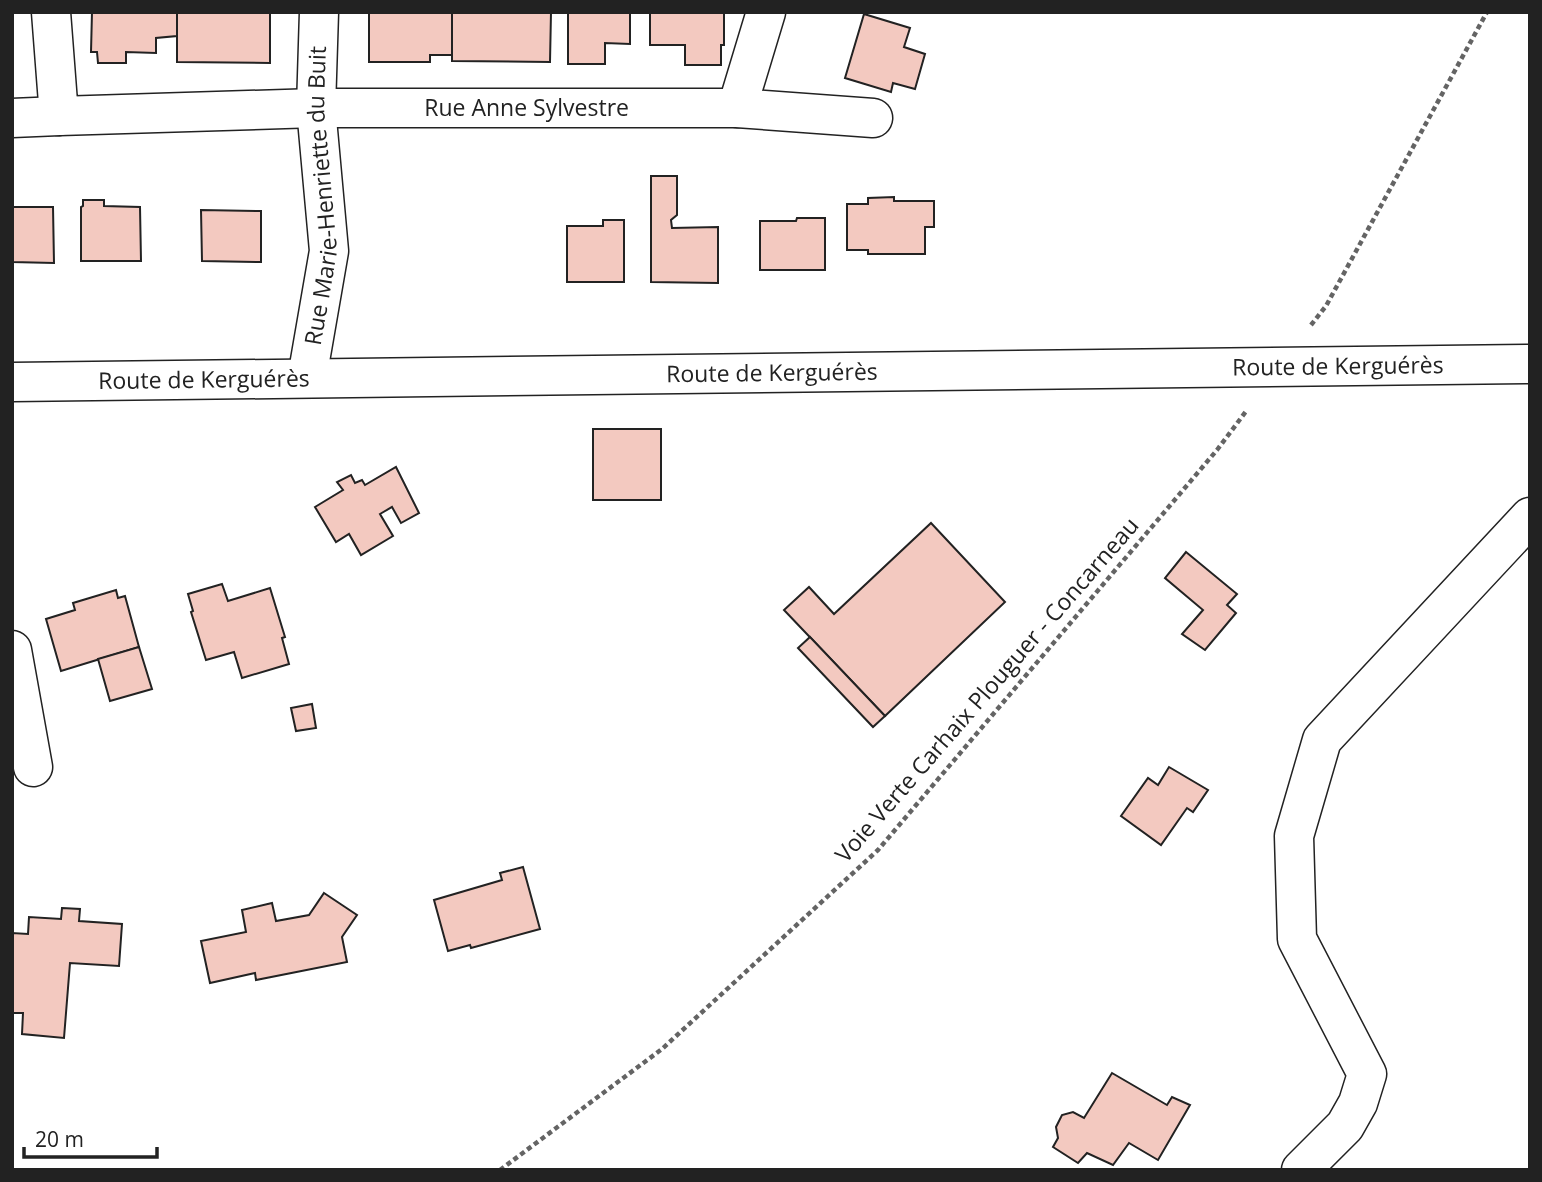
<svg xmlns="http://www.w3.org/2000/svg" width="1542" height="1182" font-family="'Open Sans',sans-serif">
<style>
.building{fill:#f3c9c0;stroke:#222;stroke-width:2}
.lines{fill:none;stroke-linecap:round;stroke-linejoin:round}
.minor-casing{stroke:#222;stroke-width:41}
.path{stroke:#646464;stroke-width:4.5;stroke-dasharray:5 3.5;stroke-linecap:butt}
.minor{stroke:#fff;stroke-width:38}
.labels{text-anchor:middle;stroke-width:5;stroke-linejoin:round;paint-order:stroke}
.street-label{font-size:23px;fill:#222;stroke:#fff}
</style>
<rect width="100%" height="100%" fill="#fff"/>
<g class="building">
<path d="M 92,12 L 177,12 L 177,36 L 156,38 L 156,53 L 126,52 L 126,63 L 98,63 L 97,52 L 91,52 Z"/>
<path d="M 177,12 L 270,12 L 270,63 L 177,62 Z"/>
<path d="M 369,12 L 452,12 L 452,55 L 430,55 L 430,62 L 369,62 Z"/>
<path d="M 452,12 L 551,12 L 550,62 L 452,61 Z"/>
<path d="M 568,12 L 630,12 L 630,44 L 605,43 L 605,64 L 568,64 Z"/>
<path d="M 650,12 L 724,12 L 724,45 L 721,45 L 721,65 L 685,65 L 685,45 L 650,45 Z"/>
<path d="M 864,14 L 910,28 L 904,47 L 925,54 L 915,89 L 893,83 L 891,92 L 845,78 Z"/>
<path d="M 651,176 L 677,176 L 677,215 L 671,220 L 672,228 L 718,227 L 718,283 L 651,282 Z"/>
<path d="M 894,197 L 894,201 L 934,201 L 934,227 L 925,227 L 925,254 L 868,254 L 868,250 L 847,250 L 847,204 L 868,204 L 868,198 Z"/>
<path d="M 83,200 L 104,200 L 104,206 L 140,207 L 141,261 L 81,261 L 81,207 L 83,206 Z"/>
<path d="M 12,207 L 53,207 L 54,263 L 12,262 Z"/>
<path d="M 201,210 L 261,211 L 261,262 L 202,261 Z"/>
<path d="M 797,218 L 825,218 L 825,270 L 760,270 L 760,221 L 796,221 Z"/>
<path d="M 603,220 L 624,220 L 624,282 L 567,282 L 567,226 L 603,226 Z"/>
<rect x="593" y="429" width="68" height="71"/>
<path d="M 396,467 L 419,513 L 401,523 L 392,507 L 380,514 L 393,536 L 361,555 L 349,534 L 336,542 L 315,507 L 343,490 L 337,482 L 351,475 L 355,483 L 362,480 L 365,485 Z"/>
<path d="M 931,523 L 1005,602 L 885,716 L 784,610 L 809,587 L 834,614 Z"/>
<path d="M 1186,552 L 1237,594 L 1227,605 L 1236,613 L 1205,650 L 1182,634 L 1203,610 L 1165,578 Z"/>
<path d="M 222,584 L 228,601 L 270,588 L 285,637 L 282,638 L 289,664 L 242,678 L 234,652 L 206,660 L 191,612 L 193,611 L 188,594 Z"/>
<path d="M 116,590 L 118,598 L 125,596 L 139,647 L 61,671 L 46,619 L 75,610 L 73,603 Z"/>
<path d="M 810,637 L 885,716 L 873,727 L 798,648 Z"/>
<path d="M 139,647 L 152,689 L 110,701 L 98,659 Z"/>
<path d="M 312,704 L 316,728 L 296,731 L 291,708 Z"/>
<path d="M 1169,767 L 1208,790 L 1193,812 L 1187,808 L 1161,845 L 1121,816 L 1148,778 L 1158,785 Z"/>
<path d="M 523,867 L 540,929 L 471,948 L 470,945 L 448,951 L 434,900 L 502,880 L 500,873 Z"/>
<path d="M 324,893 L 357,915 L 342,937 L 347,962 L 256,980 L 255,973 L 210,983 L 201,941 L 246,932 L 242,910 L 272,903 L 276,921 L 309,915 Z"/>
<path d="M 62,908 L 80,909 L 79,921 L 122,924 L 119,966 L 70,963 L 64,1038 L 22,1034 L 23,1013 L 12,1013 L 12,933 L 28,934 L 29,917 L 61,919 Z"/>
<path d="M 1112,1073 L 1167,1105 L 1172,1097 L 1190,1105 L 1158,1160 L 1129,1143 L 1113,1165 L 1087,1153 L 1078,1163 L 1053,1147 L 1058,1138 L 1056,1127 L 1062,1115 L 1073,1112 L 1084,1118 Z"/>
</g>
<g class="lines">
<g class="minor-casing">
<g id="minor">
<path id="s1" d="M 51,12 L 59,116 L 316,108 L 737,108 L 873,118"/>
<path d="M 737,108 L 766,12"/>
<path d="M 12,118 L 59,116"/>
<path id="s2" d="M 307,378 L 329,251 L 316,108 L 319,12"/>
<path id="s3" d="M 12,382 L 1530,364"/>
<path d="M 12,650 L 33,767"/>
<path d="M 1301,1170 L 1345,1126 L 1358,1103 L 1367,1074 L 1297,939 L 1294,836 L 1322,740 L 1530,517"/>
</g>
</g>
<g class="path">
<path d="M 1311,325 L 1326,306 L 1487,12"/>
<path d="M 500,1170 L 662,1049 L 878,850 L 1217,450 L 1247,410"/>
</g>
<use href="#minor" class="minor"/>
</g>
<g class="labels">
<g class="street-label">
<text dy="8" stroke="none"><textPath href="#s1" startOffset="572">Rue Anne Sylvestre</textPath></text>
<text dy="8" stroke="none"><textPath href="#s2" startOffset="184">Rue Marie-Henriette du Buit</textPath></text>
<text dy="8" stroke="none"><textPath href="#s3" startOffset="1326">Route de Kerguérès</textPath></text>
<text dy="8" stroke="none"><textPath href="#s3" startOffset="760">Route de Kerguérès</textPath></text>
<text dy="8" stroke="none"><textPath href="#s3" startOffset="192">Route de Kerguérès</textPath></text>
<text transform="translate(987 690) rotate(-49)" y="8">Voie Verte Carhaix Plouguer - Concarneau</text>
</g>
</g>
<rect width="1542" height="1182" fill="none" stroke="#222222" stroke-width="28"/>
<path d="M24 1147v10h133v-10" fill="none" stroke="#222222" stroke-width="3.5"/>
<text x="35" y="1147" font-size="21" fill="#222222" stroke="#ffffff" stroke-width="5" paint-order="stroke">20 m</text>
</svg>
